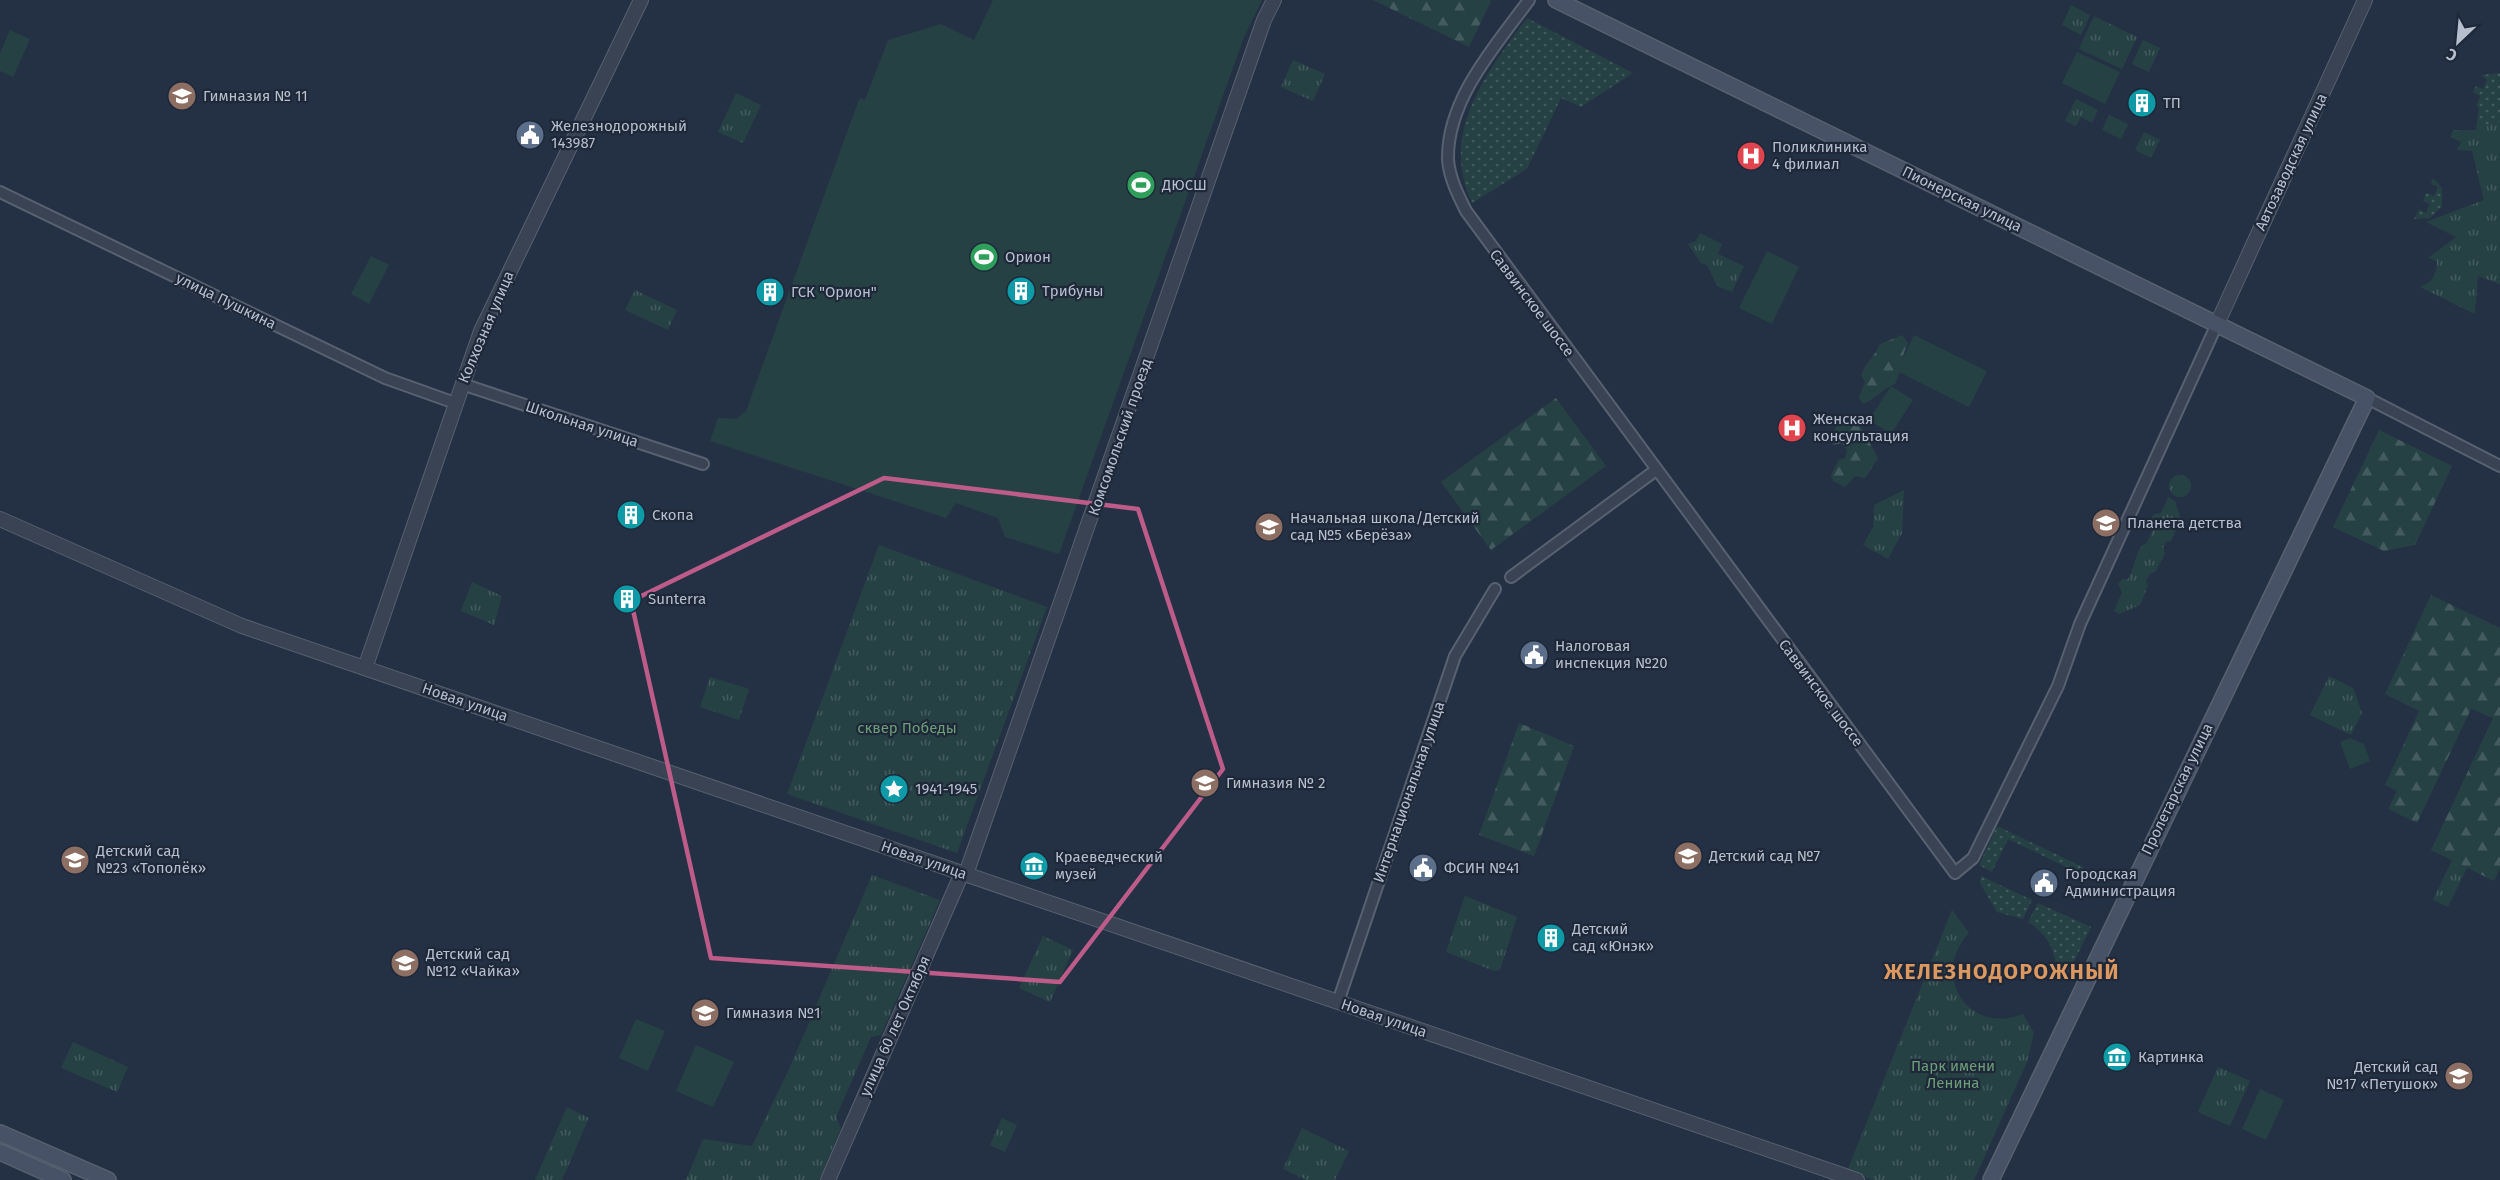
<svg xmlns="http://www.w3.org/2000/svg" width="2500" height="1180" font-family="'Fira Sans',sans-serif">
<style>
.grass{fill:url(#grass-dots)}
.forest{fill:url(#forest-firs)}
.park{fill:url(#park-tufts)}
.garden{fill:#264144}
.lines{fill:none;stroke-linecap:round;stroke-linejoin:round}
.minor-casing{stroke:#576170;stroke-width:14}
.tertiary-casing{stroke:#576170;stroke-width:16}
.secondary-casing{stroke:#576170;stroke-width:18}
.minor{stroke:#394353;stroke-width:10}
.tertiary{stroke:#394353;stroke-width:14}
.secondary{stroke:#475266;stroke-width:15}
.marked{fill:none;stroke:#bd5b89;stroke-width:4.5;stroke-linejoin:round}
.labels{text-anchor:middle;stroke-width:4.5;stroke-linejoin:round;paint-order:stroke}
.poi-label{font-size:15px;fill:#b6bfcd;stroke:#1e2838;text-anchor:start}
.street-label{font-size:15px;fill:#b6bfcd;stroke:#1e2838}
.park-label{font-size:15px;fill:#6c9f78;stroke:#1e2838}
.district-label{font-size:21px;font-weight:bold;letter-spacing:1.5px;fill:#dd9860;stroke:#1e2838}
</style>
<defs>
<pattern id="grass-dots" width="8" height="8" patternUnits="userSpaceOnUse" patternTransform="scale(1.5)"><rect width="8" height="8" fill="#264144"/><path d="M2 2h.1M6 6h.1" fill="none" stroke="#435b5e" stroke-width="1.8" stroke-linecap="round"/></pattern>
<pattern id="forest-firs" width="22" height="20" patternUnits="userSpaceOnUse" patternTransform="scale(1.5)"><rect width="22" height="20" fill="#264144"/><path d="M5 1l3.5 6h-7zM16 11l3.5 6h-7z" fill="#435b5e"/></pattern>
<pattern id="park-tufts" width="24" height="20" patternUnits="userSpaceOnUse" patternTransform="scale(1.5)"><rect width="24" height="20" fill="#264144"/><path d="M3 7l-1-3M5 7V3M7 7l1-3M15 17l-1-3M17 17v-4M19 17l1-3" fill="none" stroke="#435b5e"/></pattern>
</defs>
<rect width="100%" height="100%" fill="#243144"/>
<g class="grass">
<path d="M 1527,18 L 1633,73 L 1581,107 L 1561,98 L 1527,169 L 1472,203 C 1439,133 1486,74 1527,18 Z"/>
<path d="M 2500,73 L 2500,122 L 2476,130 L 2479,107 L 2476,106 L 2480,96 L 2473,92 L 2476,86 L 2483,89 L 2487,80 L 2481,75 Z"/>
<path d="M 2433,178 L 2442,188 L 2442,206 L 2430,218 L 2414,219 L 2419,209 L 2426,213 L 2430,204 L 2423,201 L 2426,193 L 2434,196 L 2438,187 L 2431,184 Z"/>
<path d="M 1997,826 L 2083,867 L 2089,878 L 2008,839 L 1992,872 L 1979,865 Z"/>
<path d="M 1981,876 L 2032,900 L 2023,919 L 1997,912 L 1980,883 Z"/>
<path d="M 2038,903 L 2091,927 L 2066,978 L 2057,974 C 2056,950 2048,935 2028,922 Z"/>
</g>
<g class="forest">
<path d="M 1373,0 L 1489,0 L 1491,1 L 1469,47 Z"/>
<path d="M 1902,335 L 1908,343 C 1901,357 1902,370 1895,384 C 1882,389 1876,399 1863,404 L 1859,397 L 1865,382 L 1861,375 C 1866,362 1875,356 1880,344 Z"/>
<path d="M 1556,398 L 1606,466 L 1491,550 L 1441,482 Z"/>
<path d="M 1848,417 L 1858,421 L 1878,458 L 1865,478 L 1855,476 L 1845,487 L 1833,481 L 1831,475 L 1839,460 L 1845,458 L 1847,450 L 1842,443 L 1833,445 L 1830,441 L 1838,422 Z"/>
<path d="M 2379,430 L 2452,466 L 2415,545 L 2384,551 L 2333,527 Z"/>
<path d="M 2431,595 L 2500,628 L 2500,868 L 2494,881 L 2431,850 L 2493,718 L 2471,709 L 2417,823 L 2388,809 L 2397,791 L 2385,785 L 2419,711 L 2385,694 Z"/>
<path d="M 1519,723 L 1574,746 L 1534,856 L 1479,835 Z"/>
</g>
<g class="park">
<path d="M 2071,5 L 2090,15 L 2081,35 L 2062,25 Z"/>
<path d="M 2094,16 L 2137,37 L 2122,69 L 2079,49 Z"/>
<path d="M 2143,40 L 2160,48 L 2149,72 L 2132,64 Z"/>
<path d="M 1293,60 L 1325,74 L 1313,101 L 1281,87 Z"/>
<path d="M 736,93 L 761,105 L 743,143 L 718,132 Z"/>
<path d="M 2076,99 L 2098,110 L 2092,123 L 2081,117 L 2076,126 L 2065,121 Z"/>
<path d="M 2109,115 L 2128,124 L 2121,139 L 2102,130 Z"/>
<path d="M 2500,122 L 2500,284 L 2478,276 L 2475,314 L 2420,287 C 2433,283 2436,274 2437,261 L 2428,258 L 2456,237 L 2426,222 L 2484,200 L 2472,151 L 2457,150 L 2461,142 L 2450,137 L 2453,130 L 2476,130 Z"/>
<path d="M 2144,132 L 2160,140 L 2151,158 L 2135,150 Z"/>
<path d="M 1700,233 L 1722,244 L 1718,254 L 1744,266 L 1732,292 L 1717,286 L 1707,265 L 1701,263 L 1688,244 L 1696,241 Z"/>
<path d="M 635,290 L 677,310 L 668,330 L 625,310 Z"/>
<circle cx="2180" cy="486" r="11"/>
<path d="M 1904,490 L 1902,533 L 1888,559 L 1863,545 L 1873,527 L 1874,505 Z"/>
<path d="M 2168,497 L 2175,501 L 2181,519 L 2171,541 L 2166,542 L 2163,548 L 2165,554 L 2156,571 L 2150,574 L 2146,581 L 2148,586 L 2140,605 L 2119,614 L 2114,611 L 2122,592 L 2118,584 L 2122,579 L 2128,579 C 2134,568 2135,557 2141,546 L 2146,544 L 2155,526 L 2151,518 L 2154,514 L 2161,513 Z"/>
<path d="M 879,545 L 1047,607 L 957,853 L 787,794 Z"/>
<path d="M 472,582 L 502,596 L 494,625 L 461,611 Z"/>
<path d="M 2329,676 L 2353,688 L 2362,713 L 2351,735 L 2310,715 Z"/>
<path d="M 710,677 L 749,689 L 739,720 L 700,707 Z"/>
<path d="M 2452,860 L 2467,868 L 2448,907 L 2433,900 Z"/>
<path d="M 872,875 L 940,900 L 881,1035 L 871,1037 L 836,1117 L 841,1128 L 819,1180 L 686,1180 L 703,1139 L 752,1146 L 790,1067 Z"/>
<path d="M 1465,896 L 1517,917 L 1500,970 L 1494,971 L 1446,952 Z"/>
<path d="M 1952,910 L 1969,933 C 1929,975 1969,1036 2023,1014 L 2034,1033 L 2027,1062 L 1974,1180 L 1874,1180 L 1847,1171 Z"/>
<path d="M 1043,936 L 1073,950 L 1050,1002 L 1019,988 Z"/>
<path d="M 73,1042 L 128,1067 L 117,1092 L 61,1068 Z"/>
<path d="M 2218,1067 L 2250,1081 L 2230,1126 L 2198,1112 Z"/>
<path d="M 567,1107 L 589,1118 L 562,1180 L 535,1180 Z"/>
<path d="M 1002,1118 L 1017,1125 L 1005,1152 L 990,1145 Z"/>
<path d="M 1302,1128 L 1349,1151 L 1335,1180 L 1307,1180 L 1283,1169 Z"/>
</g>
<g class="garden">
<path d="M 993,0 L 1262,0 L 1244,37 L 1059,554 L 1005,537 L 998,518 L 956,503 L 946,518 L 710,441 L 718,418 L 736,419 L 746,411 L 858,102 L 860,98 L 865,100 L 888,40 L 941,24 L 974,40 Z"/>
<path d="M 10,30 L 30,39 L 13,77 L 0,71 L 0,53 Z"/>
<path d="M 2077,52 L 2120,72 L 2105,104 L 2062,83 Z"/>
<path d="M 1767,251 L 1799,267 L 1772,324 L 1739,308 Z"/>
<path d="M 371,256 L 389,265 L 369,304 L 351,294 Z"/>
<path d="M 1914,335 L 1987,371 L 1969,407 L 1897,371 Z"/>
<path d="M 1891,386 L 1913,400 L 1891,434 L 1869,420 Z"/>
<path d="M 2350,738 L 2364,744 L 2370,761 L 2350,769 L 2340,742 Z"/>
<path d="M 636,1019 L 665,1031 L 648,1071 L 619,1058 Z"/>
<path d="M 696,1045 L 734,1062 L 713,1107 L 676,1091 Z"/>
<path d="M 2260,1089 L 2284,1100 L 2266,1140 L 2242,1129 Z"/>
</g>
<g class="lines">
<g class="minor-casing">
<g id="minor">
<path d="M 1529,0 C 1496,45 1447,99 1448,159 C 1449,177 1458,195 1466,211 L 1955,873 L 1973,858 L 2058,686 L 2080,624 L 2217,324"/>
<path d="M 0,192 L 385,378 L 455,403"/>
<path d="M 462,384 L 703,464"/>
<path d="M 2367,398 L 2500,466"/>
<path d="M 1511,577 L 1656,470"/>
<path d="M 1338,1002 L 1455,656 L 1495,589"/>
</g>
</g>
<g class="tertiary-casing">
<g id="tertiary">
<path d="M 2217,324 L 2365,0"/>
<path d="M 0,519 L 242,626 L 1857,1180"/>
<path d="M 365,668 L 481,331 L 641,0"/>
<path d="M 966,874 L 1264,20 L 1274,0"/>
<path d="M 828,1180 L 962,873"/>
</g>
</g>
<g class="secondary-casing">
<g id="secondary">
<path d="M 1556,0 L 2367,398 L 1991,1180"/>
<path d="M 0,1133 L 108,1180"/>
<path d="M 0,1152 L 63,1180"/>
</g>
</g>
<use href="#minor" class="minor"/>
<use href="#tertiary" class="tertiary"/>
<use href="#secondary" class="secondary"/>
</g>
<path class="marked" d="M 884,478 L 1138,509 L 1223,769 L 1060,982 L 711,958 L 631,601 Z"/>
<defs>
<g id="school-disc" transform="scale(1.5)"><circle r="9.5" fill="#8d6e63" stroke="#1e2838"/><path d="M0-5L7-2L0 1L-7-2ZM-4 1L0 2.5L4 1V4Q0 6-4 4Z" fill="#fff"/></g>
<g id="building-disc" transform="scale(1.5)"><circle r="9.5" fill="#0f9aa8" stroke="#1e2838"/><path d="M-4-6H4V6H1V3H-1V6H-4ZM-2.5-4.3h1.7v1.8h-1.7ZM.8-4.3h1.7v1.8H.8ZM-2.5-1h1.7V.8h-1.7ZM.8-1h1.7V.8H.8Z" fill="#fff"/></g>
<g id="civic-disc" transform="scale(1.5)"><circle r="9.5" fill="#5c6f8a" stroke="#1e2838"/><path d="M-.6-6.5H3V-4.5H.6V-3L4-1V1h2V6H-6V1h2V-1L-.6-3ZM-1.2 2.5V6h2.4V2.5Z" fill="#fff"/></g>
<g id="hospital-disc" transform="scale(1.5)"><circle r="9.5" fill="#e0444e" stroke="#1e2838"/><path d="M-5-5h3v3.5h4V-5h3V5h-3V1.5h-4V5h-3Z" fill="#fff"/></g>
<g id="stadium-disc" transform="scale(1.5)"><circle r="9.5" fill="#2e9e5b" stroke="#1e2838"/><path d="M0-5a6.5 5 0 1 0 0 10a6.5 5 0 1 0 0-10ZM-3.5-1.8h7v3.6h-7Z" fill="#fff"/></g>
<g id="sight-disc" transform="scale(1.5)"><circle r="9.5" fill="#0f9aa8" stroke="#1e2838"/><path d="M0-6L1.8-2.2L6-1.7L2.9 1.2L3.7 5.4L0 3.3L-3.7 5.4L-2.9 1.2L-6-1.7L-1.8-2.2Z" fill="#fff"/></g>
<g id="museum-disc" transform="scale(1.5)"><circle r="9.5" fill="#0f9aa8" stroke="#1e2838"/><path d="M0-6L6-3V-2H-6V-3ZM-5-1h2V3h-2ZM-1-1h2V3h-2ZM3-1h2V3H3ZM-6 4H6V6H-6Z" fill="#fff"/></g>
</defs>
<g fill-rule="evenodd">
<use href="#school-disc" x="182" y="96"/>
<use href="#building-disc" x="2142" y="103"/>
<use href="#civic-disc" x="530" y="135"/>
<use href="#hospital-disc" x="1751" y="156"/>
<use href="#stadium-disc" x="1141" y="185"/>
<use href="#stadium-disc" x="984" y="257"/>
<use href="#building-disc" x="1021" y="291"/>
<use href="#building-disc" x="770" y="292"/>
<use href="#hospital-disc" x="1792" y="428"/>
<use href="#building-disc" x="631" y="515"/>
<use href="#school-disc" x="2106" y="523"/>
<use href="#school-disc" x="1269" y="527"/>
<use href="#building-disc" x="627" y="599"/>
<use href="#civic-disc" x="1534" y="655"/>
<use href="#school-disc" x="1205" y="783"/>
<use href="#sight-disc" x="894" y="789"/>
<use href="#school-disc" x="1688" y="856"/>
<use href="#school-disc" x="75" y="860"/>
<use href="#museum-disc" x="1034" y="866"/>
<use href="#civic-disc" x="1423" y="868"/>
<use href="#civic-disc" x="2044" y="883"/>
<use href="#building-disc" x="1551" y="938"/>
<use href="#school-disc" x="405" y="963"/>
<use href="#school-disc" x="705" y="1013"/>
<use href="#museum-disc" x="2117" y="1057"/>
<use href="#school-disc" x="2459" y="1076"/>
</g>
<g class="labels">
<g class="poi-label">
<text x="203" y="101">Гимназия № 11</text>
<text x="2163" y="108">ТП</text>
<text x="551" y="131">Железнодорожный<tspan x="551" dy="17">143987</tspan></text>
<text x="1772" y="152">Поликлиника<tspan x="1772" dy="17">4 филиал</tspan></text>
<text x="1162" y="190">ДЮСШ</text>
<text x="1005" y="262">Орион</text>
<text x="1042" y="296">Трибуны</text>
<text x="791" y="297">ГСК "Орион"</text>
<text x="1813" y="424">Женская<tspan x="1813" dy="17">консультация</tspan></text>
<text x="652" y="520">Скопа</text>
<text x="1290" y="523">Начальная школа/Детский<tspan x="1290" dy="17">сад №5 «Берёза»</tspan></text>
<text x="2127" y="528">Планета детства</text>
<text x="648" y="604">Sunterra</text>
<text x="1555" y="651">Налоговая<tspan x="1555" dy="17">инспекция №20</tspan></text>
<text x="1226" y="788">Гимназия № 2</text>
<text x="915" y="794">1941-1945</text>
<text x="96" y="856">Детский сад<tspan x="96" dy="17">№23 «Тополёк»</tspan></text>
<text x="1709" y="861">Детский сад №7</text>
<text x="1055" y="862">Краеведческий<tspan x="1055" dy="17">музей</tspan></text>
<text x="1444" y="873">ФСИН №41</text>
<text x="2065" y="879">Городская<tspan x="2065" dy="17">Администрация</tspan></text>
<text x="1572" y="934">Детский<tspan x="1572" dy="17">сад «Юнэк»</tspan></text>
<text x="426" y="959">Детский сад<tspan x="426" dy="17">№12 «Чайка»</tspan></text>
<text x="726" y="1018">Гимназия №1</text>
<text x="2138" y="1062">Картинка</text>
<text x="2438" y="1072" text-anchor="end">Детский сад<tspan x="2438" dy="17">№17 «Петушок»</tspan></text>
</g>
<g class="street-label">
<text transform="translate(2291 162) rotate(-65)" y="5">Автозаводская улица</text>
<text transform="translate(1962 199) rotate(26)" y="5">Пионерская улица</text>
<text transform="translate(226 301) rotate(26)" y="5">улица Пушкина</text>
<text transform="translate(1532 303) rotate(53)" y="5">Саввинское шоссе</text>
<text transform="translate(486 327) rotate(-67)" y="5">Колхозная улица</text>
<text transform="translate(582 424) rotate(18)" y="5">Школьная улица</text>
<text transform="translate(1120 437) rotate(-71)" y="5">Комсомольский проезд</text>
<text transform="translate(1821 693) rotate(53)" y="5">Саввинское шоссе</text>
<text transform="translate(465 702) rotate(19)" y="5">Новая улица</text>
<text transform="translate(2177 789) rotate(-64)" y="5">Пролетарская улица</text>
<text transform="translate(1409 792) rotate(-71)" y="5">Интернациональная улица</text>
<text transform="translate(924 860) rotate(19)" y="5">Новая улица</text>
<text transform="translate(1384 1018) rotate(19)" y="5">Новая улица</text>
<text transform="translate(895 1026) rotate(-66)" y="5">улица 60 лет Октября</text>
</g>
<g class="park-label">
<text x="907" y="733">сквер Победы</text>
<text x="1953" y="1071">Парк имени<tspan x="1953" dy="17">Ленина</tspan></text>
</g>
<g class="district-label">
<text x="2002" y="979">ЖЕЛЕЗНОДОРОЖНЫЙ</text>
</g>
</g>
<g transform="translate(2458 42) rotate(206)" stroke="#1e2838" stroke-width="4.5" paint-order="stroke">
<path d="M0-4.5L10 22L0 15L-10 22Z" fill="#b6bfcd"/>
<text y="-9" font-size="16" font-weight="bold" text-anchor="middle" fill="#b6bfcd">С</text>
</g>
</svg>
